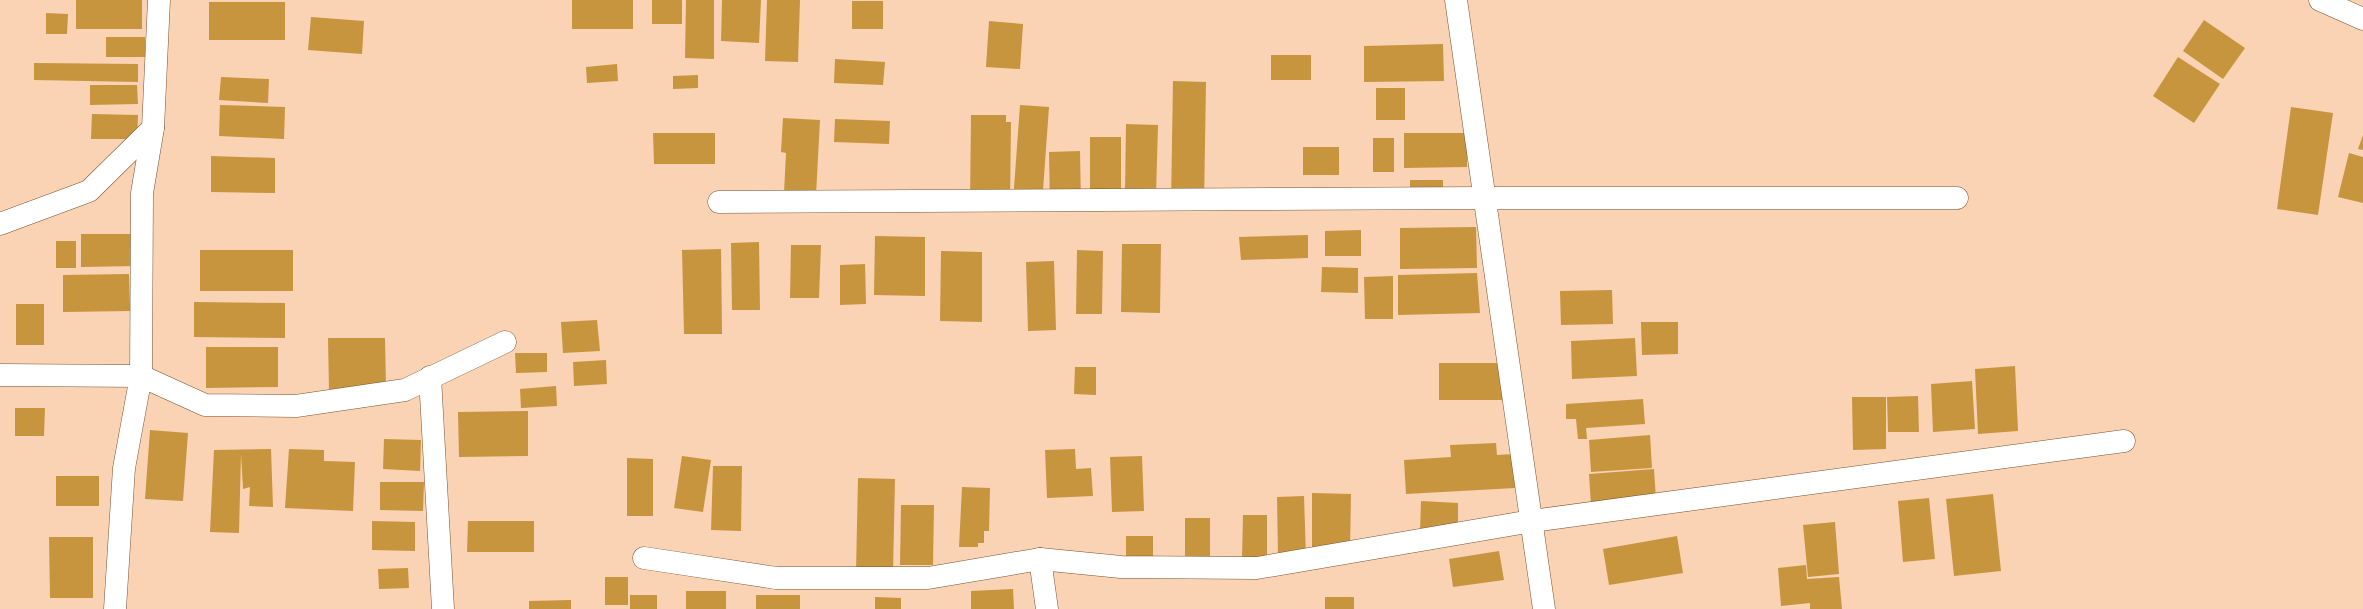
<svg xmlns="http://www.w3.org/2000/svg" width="2363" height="609" font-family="'Public Sans',sans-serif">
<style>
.building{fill:#c7953e}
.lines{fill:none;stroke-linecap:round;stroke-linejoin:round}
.minor-casing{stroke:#7d5230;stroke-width:23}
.major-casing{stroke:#7d5230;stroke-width:23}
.minor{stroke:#fff;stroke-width:22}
.major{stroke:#fff;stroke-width:22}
</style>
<rect width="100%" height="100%" fill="#fad2b4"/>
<g class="building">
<rect x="76" y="0" width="66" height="29"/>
<rect x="572" y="0" width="61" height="29"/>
<rect x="652" y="0" width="30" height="24"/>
<path d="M 686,0 L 714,0 L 714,59 L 685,58 Z"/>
<path d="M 722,0 L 761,0 L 759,43 L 721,41 Z"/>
<path d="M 767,0 L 800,0 L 798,62 L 765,61 Z"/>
<rect x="852" y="1" width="31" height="28"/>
<rect x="209" y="2" width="76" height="38"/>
<path d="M 46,13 L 68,14 L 67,34 L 46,34 Z"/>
<path d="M 311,17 L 364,21 L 362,54 L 308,50 Z"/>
<path d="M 2204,20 L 2245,48 L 2223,79 L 2183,51 Z"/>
<path d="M 989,21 L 1023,24 L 1020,69 L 986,67 Z"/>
<rect x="106" y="37" width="39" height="20"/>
<path d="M 1443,44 L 1444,81 L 1364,82 L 1364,46 Z"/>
<rect x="1271" y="55" width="40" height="25"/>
<path d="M 2178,57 L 2220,84 L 2194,123 L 2153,96 Z"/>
<path d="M 835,59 L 885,62 L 883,85 L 834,83 Z"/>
<path d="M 34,63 L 138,64 L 138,82 L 34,80 Z"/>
<path d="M 617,64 L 618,81 L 587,83 L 586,67 Z"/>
<path d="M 698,75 L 698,88 L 673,89 L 673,76 Z"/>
<path d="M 221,77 L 269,79 L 268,103 L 219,100 Z"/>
<path d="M 1173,81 L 1206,82 L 1204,205 L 1171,204 Z"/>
<path d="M 90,85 L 137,85 L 138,104 L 90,105 Z"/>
<rect x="1376" y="88" width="29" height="32"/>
<path d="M 220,105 L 285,107 L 284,139 L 219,136 Z"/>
<path d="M 1020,105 L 1049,107 L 1042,204 L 1013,202 Z"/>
<path d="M 2291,107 L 2333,113 L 2318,215 L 2277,209 Z"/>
<path d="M 92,114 L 138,115 L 137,139 L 91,139 Z"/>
<path d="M 971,115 L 1006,115 L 1006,122 L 1011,122 L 1010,204 L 970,203 Z"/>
<path d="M 783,118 L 820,120 L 816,195 L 784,193 L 786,153 L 781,152 Z"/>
<path d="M 835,119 L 890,121 L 889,144 L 834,142 Z"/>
<path d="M 1126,124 L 1158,125 L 1156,194 L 1125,194 Z"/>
<path d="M 653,133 L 715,133 L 715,164 L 654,164 Z"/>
<path d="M 1404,133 L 1467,133 L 1467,167 L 1404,168 Z"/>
<path d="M 2363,135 L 2363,150 L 2358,149 Z"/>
<rect x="1090" y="137" width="31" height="63"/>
<rect x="1373" y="138" width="21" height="34"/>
<rect x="1303" y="147" width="36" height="28"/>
<path d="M 1080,151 L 1081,207 L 1050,207 L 1049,152 Z"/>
<path d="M 2349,153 L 2363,157 L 2363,203 L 2338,197 Z"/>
<path d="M 211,156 L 275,158 L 275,193 L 211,192 Z"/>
<rect x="1410" y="180" width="33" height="23"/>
<path d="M 1476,227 L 1477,268 L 1400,269 L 1400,228 Z"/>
<path d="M 1361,230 L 1361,256 L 1325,256 L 1325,231 Z"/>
<path d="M 81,234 L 136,234 L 136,266 L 81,267 Z"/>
<path d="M 1308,235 L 1308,258 L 1241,260 L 1239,237 Z"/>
<path d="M 875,236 L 925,237 L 925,296 L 874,295 Z"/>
<rect x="56" y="241" width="20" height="27"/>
<path d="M 759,242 L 760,310 L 732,310 L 731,243 Z"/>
<path d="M 1122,244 L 1161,244 L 1160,313 L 1121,312 Z"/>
<path d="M 791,245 L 821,245 L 819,298 L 790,298 Z"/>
<path d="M 721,249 L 722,334 L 684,334 L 682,250 Z"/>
<rect x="200" y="250" width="93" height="41"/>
<path d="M 1077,250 L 1103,251 L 1102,314 L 1076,314 Z"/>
<path d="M 941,251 L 982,252 L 982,322 L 940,321 Z"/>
<path d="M 1054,261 L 1056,330 L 1028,331 L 1026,262 Z"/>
<path d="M 865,264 L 866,304 L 840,305 L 840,265 Z"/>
<path d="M 1322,267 L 1358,268 L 1358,293 L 1321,292 Z"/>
<path d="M 1477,273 L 1480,313 L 1398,315 L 1398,275 Z"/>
<path d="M 129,274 L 130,311 L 63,312 L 63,275 Z"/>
<path d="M 1393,276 L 1393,319 L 1365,319 L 1364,277 Z"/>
<path d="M 1612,290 L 1613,324 L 1561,325 L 1560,291 Z"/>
<path d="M 194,302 L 285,303 L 285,338 L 194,337 Z"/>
<rect x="16" y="304" width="28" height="41"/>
<path d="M 597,320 L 600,351 L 563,353 L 561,322 Z"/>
<path d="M 1641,322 L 1678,322 L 1678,354 L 1642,355 Z"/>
<path d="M 328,338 L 385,338 L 386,388 L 329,389 Z"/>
<path d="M 1635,338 L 1637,376 L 1572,379 L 1571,341 Z"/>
<path d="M 206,347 L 278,347 L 278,387 L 206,388 Z"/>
<path d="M 515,353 L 547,353 L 547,372 L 516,373 Z"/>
<path d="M 606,360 L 607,384 L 574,386 L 573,362 Z"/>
<rect x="1439" y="363" width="69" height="37"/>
<path d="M 2015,366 L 2018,431 L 1978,434 L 1975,369 Z"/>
<path d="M 1075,367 L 1096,367 L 1096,395 L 1074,394 Z"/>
<path d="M 1972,381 L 1975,429 L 1933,432 L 1931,384 Z"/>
<path d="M 556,386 L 557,406 L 521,408 L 520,389 Z"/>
<path d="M 1918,396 L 1919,432 L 1888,432 L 1887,397 Z"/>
<path d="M 1852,397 L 1886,397 L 1886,449 L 1853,450 Z"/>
<path d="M 1643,399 L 1645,424 L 1586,428 L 1587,439 L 1578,439 L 1576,419 L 1566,419 L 1566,404 Z"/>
<path d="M 15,408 L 45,408 L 44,436 L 15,436 Z"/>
<path d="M 528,411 L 528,456 L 459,457 L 458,412 Z"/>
<path d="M 150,430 L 188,433 L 183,501 L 145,499 Z"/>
<path d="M 1650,435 L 1652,468 L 1591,472 L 1589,440 Z"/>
<path d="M 384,439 L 421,440 L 420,471 L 383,469 Z"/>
<path d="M 1496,443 L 1497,455 L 1513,454 L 1515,488 L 1406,494 L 1404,460 L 1451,457 L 1450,445 Z"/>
<path d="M 271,449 L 273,507 L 249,506 L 250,487 L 243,489 L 241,454 L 239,533 L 210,532 L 214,450 Z"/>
<path d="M 289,449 L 324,450 L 324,461 L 355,462 L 353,511 L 285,508 Z"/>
<path d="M 1075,449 L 1076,469 L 1091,468 L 1093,496 L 1047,498 L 1045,450 Z"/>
<path d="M 682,456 L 711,460 L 703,512 L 674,508 Z"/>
<path d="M 1142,456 L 1144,511 L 1112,512 L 1110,457 Z"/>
<path d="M 627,458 L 653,459 L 653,516 L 627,516 Z"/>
<path d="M 713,466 L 742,466 L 741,531 L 711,530 Z"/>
<path d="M 1654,469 L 1656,500 L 1591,505 L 1589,474 Z"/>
<rect x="56" y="476" width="43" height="30"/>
<path d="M 858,478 L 895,479 L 893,573 L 856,573 Z"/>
<path d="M 380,482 L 424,482 L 423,511 L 380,510 Z"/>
<path d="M 962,487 L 990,488 L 989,531 L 984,531 L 984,543 L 978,543 L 978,547 L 959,547 Z"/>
<path d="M 1312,493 L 1351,494 L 1350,550 L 1312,550 Z"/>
<path d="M 1993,494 L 2001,571 L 1954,576 L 1946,499 Z"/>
<path d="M 1304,496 L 1306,557 L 1278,557 L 1277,497 Z"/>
<path d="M 1929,498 L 1935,559 L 1903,562 L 1898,501 Z"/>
<path d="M 1421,501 L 1458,503 L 1458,533 L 1420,532 Z"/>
<path d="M 901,505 L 934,505 L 933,565 L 900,565 Z"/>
<path d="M 1243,515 L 1267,515 L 1267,559 L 1242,559 Z"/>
<rect x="1185" y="518" width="25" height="46"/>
<path d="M 372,521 L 415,522 L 415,551 L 372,550 Z"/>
<path d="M 468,521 L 534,521 L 534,552 L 467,552 Z"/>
<path d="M 1835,522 L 1839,574 L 1808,577 L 1803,525 Z"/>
<rect x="1126" y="536" width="27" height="23"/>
<path d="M 1677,536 L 1683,573 L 1609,585 L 1603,549 Z"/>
<path d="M 49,537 L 93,537 L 93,598 L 50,598 Z"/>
<path d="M 1499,551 L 1504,580 L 1453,587 L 1449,559 Z"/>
<path d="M 1806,565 L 1807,579 L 1839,577 L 1842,609 L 1810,609 L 1810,603 L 1781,606 L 1778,568 Z"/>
<path d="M 408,568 L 409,588 L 379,589 L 378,569 Z"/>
<rect x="605" y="577" width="23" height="28"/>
<path d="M 1013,589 L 1014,609 L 971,609 L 971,591 Z"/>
<rect x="686" y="591" width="40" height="18"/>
<rect x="630" y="595" width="27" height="14"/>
<rect x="756" y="595" width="44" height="14"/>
<path d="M 875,597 L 901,598 L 901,609 L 875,609 Z"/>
<rect x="1325" y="597" width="29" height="12"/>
<path d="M 571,600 L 571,609 L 529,609 L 529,601 Z"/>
</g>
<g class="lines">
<g class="minor-casing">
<g id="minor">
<path d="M 1456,0 L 1544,609"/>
<path d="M 719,202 L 1485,198 L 1957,198"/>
<path d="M 0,224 L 89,191 L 153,128 L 159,0"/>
<path d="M 0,375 L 141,376 L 205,405 L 296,406 L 405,390 L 505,342"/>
<path d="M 430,377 L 443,609"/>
<path d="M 644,558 L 776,578 L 928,578 L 1040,559 L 1121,567 L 1257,568 L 1532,521 L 2124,441"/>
<path d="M 1040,559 L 1047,609"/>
<path d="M 115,609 L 124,468 L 141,376 L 142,193 L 153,128"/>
</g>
</g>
<g class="major-casing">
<path id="major" d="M 2320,0 L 2363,19"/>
</g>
<use href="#minor" class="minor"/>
<use href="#major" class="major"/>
</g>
</svg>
